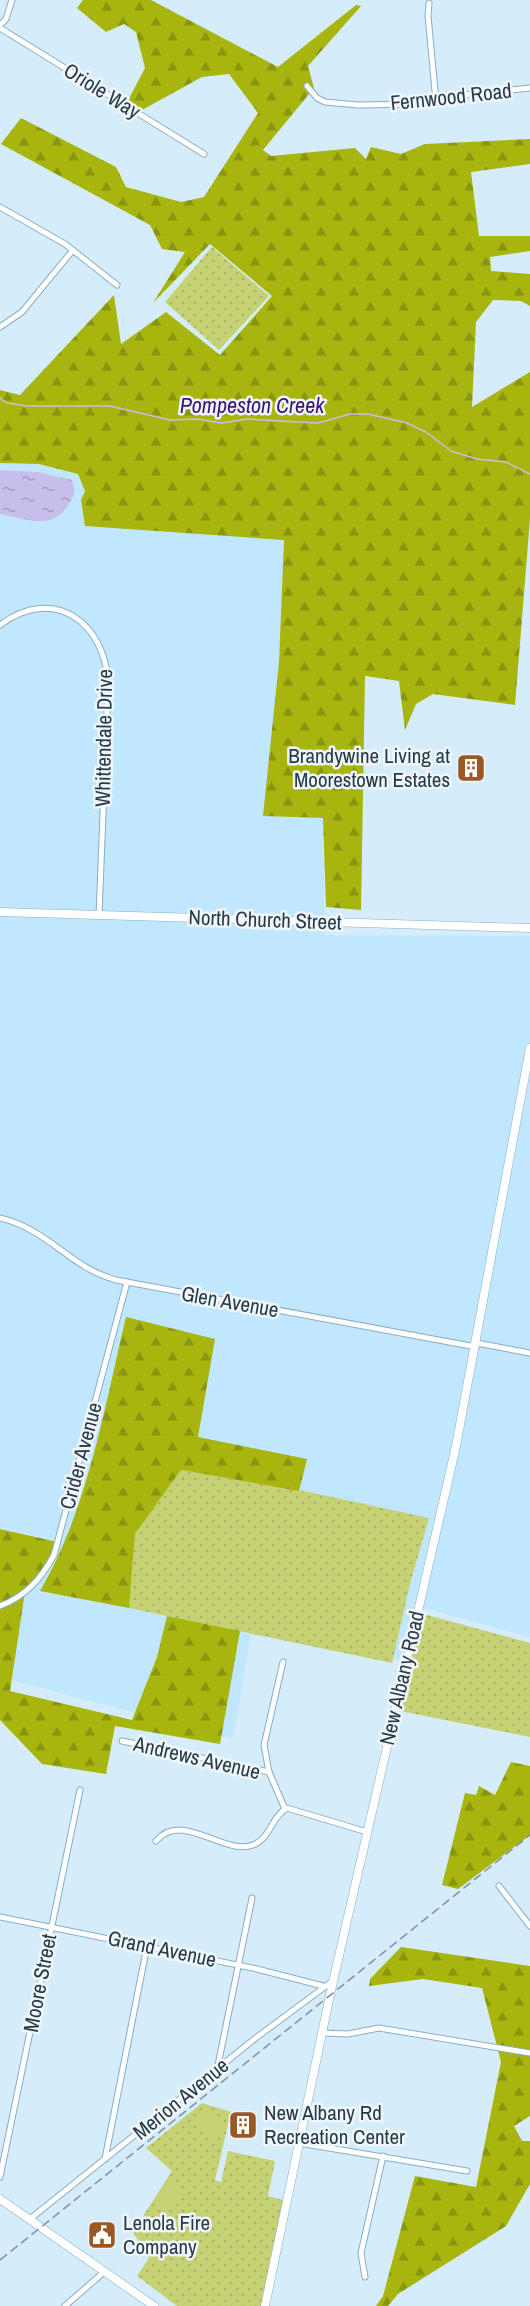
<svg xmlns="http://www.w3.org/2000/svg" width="530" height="2306" font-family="'Archivo Narrow',sans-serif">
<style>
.built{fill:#c1e7fe}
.green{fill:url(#green-dots)}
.forest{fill:url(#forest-firs)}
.pitch{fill:#c6d174}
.water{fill:url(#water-ripples)}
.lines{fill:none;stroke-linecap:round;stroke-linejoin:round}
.stream{stroke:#c8beec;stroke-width:1.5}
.minor-casing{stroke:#87aec5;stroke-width:7}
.secondary-casing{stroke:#87aec5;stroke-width:9}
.minor{stroke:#fff;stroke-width:5}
.secondary{stroke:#fff;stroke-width:8}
.rail{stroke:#7e919d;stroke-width:1.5;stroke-dasharray:9 4.5;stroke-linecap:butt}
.labels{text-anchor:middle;stroke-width:5;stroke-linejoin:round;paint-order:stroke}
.street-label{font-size:21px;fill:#2a3a44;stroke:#eff7fc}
.poi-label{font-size:21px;fill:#2a3a44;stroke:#eff7fc;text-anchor:start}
.water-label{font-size:22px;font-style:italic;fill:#3d1278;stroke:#eff7fc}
</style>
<defs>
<pattern id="green-dots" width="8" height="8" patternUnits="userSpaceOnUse" patternTransform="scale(1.5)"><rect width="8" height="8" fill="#c6d174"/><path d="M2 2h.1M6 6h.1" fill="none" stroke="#aab466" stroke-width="1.8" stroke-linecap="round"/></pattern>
<pattern id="forest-firs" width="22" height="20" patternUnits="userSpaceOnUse" patternTransform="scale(1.5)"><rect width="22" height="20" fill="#a8b50e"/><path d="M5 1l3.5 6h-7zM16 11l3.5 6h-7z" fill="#89940f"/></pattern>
<pattern id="water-ripples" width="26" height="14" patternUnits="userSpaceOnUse" patternTransform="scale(1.5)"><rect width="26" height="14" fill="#c8beec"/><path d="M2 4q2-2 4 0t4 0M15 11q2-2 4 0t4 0" fill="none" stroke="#a39bc1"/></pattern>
</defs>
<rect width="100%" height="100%" fill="#d5ecfb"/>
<path class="built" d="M 0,463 L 39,464 L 78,474 L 85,491 L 81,500 L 85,526 L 284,540 L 279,662 L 264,816 L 323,818 L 325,935 L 530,936 L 530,1637 L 420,1607 L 408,1662 L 253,1623 L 233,1739 L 0,1677 L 0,1606 L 40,1578 L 59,1541 L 0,1528 Z"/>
<g class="green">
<path d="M 212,247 L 269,296 L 219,350 L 165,302 Z"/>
<path d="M 181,1470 L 309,1492 L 429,1518 L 411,1580 L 392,1663 L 129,1608 L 135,1534 Z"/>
<path d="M 416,1612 L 530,1643 L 530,1737 L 395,1710 Z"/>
<path d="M 202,2103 L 231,2112 L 215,2180 L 221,2182 L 228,2151 L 275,2161 L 268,2196 L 286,2201 L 264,2306 L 177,2306 L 137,2276 L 149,2258 L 133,2232 L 172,2171 L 146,2148 Z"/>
</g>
<g class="forest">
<path d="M 83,0 L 151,0 L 278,67 L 356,5 L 361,6 L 308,66 L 314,88 L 263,150 L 271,156 L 355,148 L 366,159 L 371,147 L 401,154 L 425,144 L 530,139 L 530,164 L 471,172 L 479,236 L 530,236 L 530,251 L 490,257 L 491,271 L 530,274 L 530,306 L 521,301 L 493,300 L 476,322 L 472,407 L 530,372 L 530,519 L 515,705 L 433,694 L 416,704 L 405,730 L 399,681 L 365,676 L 361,910 L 326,907 L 323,818 L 263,816 L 279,662 L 284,540 L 85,526 L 81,500 L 85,491 L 78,474 L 39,464 L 0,463 L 0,390 L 20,395 L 114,295 L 121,344 L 166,312 L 220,355 L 272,296 L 210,244 L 153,303 L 185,252 L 162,249 L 150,225 L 1,144 L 21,118 L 116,167 L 126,187 L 181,202 L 204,197 L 258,113 L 229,74 L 202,77 L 133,115 L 123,110 L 145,68 L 136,32 L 124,24 L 106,32 L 77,8 Z"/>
<path d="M 126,1317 L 215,1339 L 198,1437 L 307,1459 L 299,1491 L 181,1470 L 135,1534 L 129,1608 L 40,1591 C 88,1509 104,1409 126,1317 Z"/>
<path d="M 0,1529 L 58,1542 L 33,1585 L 25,1592 L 10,1691 L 132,1720 L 157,1657 L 167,1616 L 240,1631 L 220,1744 L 115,1726 L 106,1774 L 42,1764 L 0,1720 Z"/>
<path d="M 511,1762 L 530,1766 L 530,1835 L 458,1889 L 442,1885 L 465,1793 L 476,1795 L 479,1786 L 495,1795 Z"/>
<path d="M 401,1947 L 530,1966 L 530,2116 L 514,2126 L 522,2141 L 530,2141 L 530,2184 L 506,2226 L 398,2294 L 388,2306 L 376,2306 L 383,2296 L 415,2176 L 476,2187 L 501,2062 L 482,1988 L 423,1979 L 369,1986 L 370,1979 Z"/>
</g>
<g class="pitch">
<path d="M 207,2109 L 225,2131 L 212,2142 L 194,2119 Z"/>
<path d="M 173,2180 L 180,2183 L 181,2191 L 169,2211 L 162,2211 L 155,2206 C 156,2197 165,2182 173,2180 Z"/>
</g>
<path class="water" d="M 0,470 L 39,472 L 72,480 L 75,492 C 57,533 37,521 0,514 Z"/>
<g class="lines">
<path class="stream" d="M 0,398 L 7,403 L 27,406 L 110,406 L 170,420 L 197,419 L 221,423 L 247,419 L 318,423 L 350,414 L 368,414 L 407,423 L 426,432 L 451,451 L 477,459 L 506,462 L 530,474"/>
<g class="minor-casing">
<g id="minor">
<path d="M 429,3 L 428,16 L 436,101"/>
<path d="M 0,25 L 6,19 L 12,0"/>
<path d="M 0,28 L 204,154"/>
<path d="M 307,86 L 317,98 L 325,102 L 358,105 L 424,104 L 464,95 L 530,88"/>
<path d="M 0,207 L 65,244 L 117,285"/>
<path d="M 0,327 L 22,312 L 73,250"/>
<path d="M 0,625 C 55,584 107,624 108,686 L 99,915"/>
<path d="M 0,1218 C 50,1230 67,1266 116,1280 L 476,1347"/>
<path d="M 477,1343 L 530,1353"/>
<path d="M 0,1606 C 26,1596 41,1579 54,1555 L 127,1282"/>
<path d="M 122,1741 L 269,1772 L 285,1809"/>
<path d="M 269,1772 L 264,1745 L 283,1662"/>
<path d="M 156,1841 C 182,1810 224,1856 253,1845 C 271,1838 271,1817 287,1808 L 367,1832"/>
<path d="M 499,1886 L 530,1926"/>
<path d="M 0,1917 L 257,1969 L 323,1986"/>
<path d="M 323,2033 L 348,2034 L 379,2028 L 530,2053"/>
<path d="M 217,2070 L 252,1898"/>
<path d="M 299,2143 L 467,2171"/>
<path d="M 105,2159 L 147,1946"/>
<path d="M 0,2177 L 80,1790"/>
<path d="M 30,2219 L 257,2037 L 334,1980"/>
<path d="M 365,2277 L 361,2253 L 383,2156"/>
<path d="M 65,2306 L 104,2272"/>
</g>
</g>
<g class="secondary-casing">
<g id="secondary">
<path d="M 0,912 L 530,928"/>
<path d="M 0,2199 L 154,2306"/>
<path d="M 265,2306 L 330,1995 L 456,1446 L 530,1048"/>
</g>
</g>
<use href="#minor" class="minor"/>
<use href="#secondary" class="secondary"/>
<path class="rail" d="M 0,2260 L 530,1835"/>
</g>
<defs>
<g id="building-square" transform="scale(1.5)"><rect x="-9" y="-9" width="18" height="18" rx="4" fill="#9a5825" stroke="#eff7fc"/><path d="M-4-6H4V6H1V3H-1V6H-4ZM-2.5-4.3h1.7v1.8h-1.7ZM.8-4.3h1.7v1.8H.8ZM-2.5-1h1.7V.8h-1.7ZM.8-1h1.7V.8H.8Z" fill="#fff"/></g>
<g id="civic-square" transform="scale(1.5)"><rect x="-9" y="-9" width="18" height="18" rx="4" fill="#9a5825" stroke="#eff7fc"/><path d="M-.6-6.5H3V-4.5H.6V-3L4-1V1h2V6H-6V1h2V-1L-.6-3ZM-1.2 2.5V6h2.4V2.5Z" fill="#fff"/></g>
</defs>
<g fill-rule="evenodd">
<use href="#building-square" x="471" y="768"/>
<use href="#building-square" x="243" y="2125"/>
<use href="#civic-square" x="102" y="2235"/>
</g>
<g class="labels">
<g class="street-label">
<text transform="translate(102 91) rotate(32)" y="7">Oriole Way</text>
<text transform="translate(451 97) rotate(-6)" y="7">Fernwood Road</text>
<text transform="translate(104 738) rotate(-89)" y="7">Whittendale Drive</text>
<text transform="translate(265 920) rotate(2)" y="7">North Church Street</text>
<text transform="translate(230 1302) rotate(10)" y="7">Glen Avenue</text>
<text transform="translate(81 1456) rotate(-75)" y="7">Crider Avenue</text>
<text transform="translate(402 1678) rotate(-77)" y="7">New Albany Road</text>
<text transform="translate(197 1758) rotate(13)" y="7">Andrews Avenue</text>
<text transform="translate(162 1949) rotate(12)" y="7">Grand Avenue</text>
<text transform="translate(40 1983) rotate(-79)" y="7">Moore Street</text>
<text transform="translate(181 2099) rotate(-39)" y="7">Merion Avenue</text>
</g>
<g class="poi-label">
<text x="450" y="763" text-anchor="end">Brandywine Living at<tspan x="450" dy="24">Moorestown Estates</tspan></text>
<text x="264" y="2120">New Albany Rd<tspan x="264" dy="24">Recreation Center</tspan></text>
<text x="123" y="2230">Lenola Fire<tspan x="123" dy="24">Company</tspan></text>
</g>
<g class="water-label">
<text x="252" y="413">Pompeston Creek</text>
</g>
</g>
</svg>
